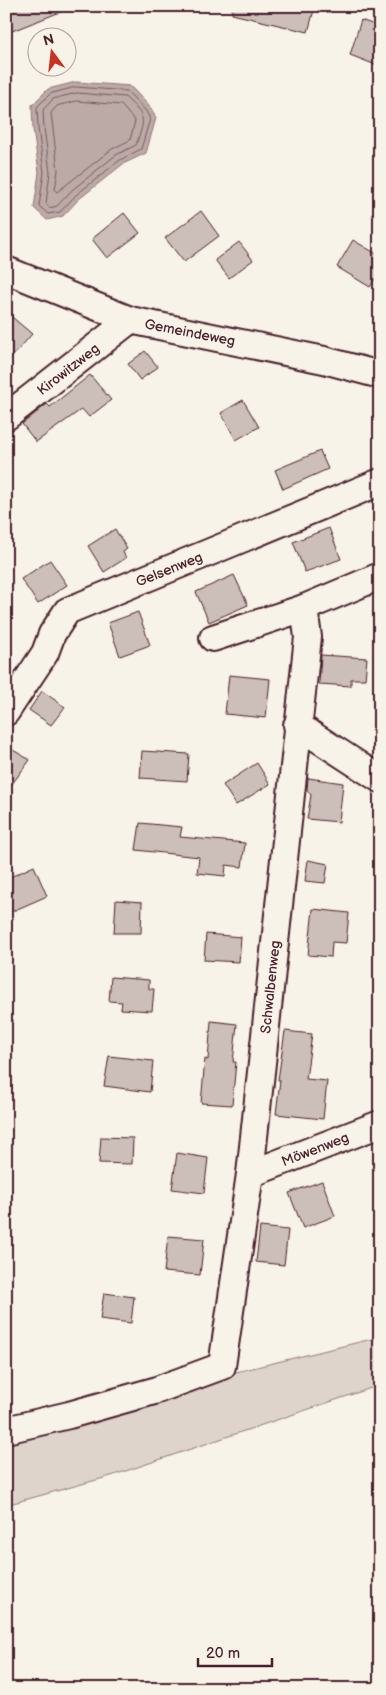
<svg xmlns="http://www.w3.org/2000/svg" width="386" height="1695" font-family="'Balsamiq Sans',sans-serif">
<style>
.green{fill:#ded4cc;stroke:#947a7c}
.water{fill:#bcaaa7;stroke:#8e7275}
.lines{fill:none;stroke-linecap:round;stroke-linejoin:round}
.shore{stroke:#78575d;stroke-width:1}
.building{fill:#ccbfb9;stroke:#4a1f2b}
.minor-casing{stroke:#4a1f2b;stroke-width:30}
.minor{stroke:#f7f3e8;stroke-width:26}
.labels{text-anchor:middle;stroke-width:5;stroke-linejoin:round;paint-order:stroke}
.street-label{font-size:14px;fill:#4a1f2b;stroke:#f7f3e8}
</style>
<rect width="100%" height="100%" fill="#f7f3e8"/>
<filter id="ink" filterUnits="userSpaceOnUse"><feTurbulence type="fractalNoise" baseFrequency=".02" numOctaves="2"/><feDisplacementMap in="SourceGraphic" scale="10" xChannelSelector="R" yChannelSelector="G"/><feConvolveMatrix kernelMatrix="1 2 1 2 8 2 1 2 1" color-interpolation-filters="sRGB"/></filter>
<g filter="url(#ink)">
<path class="green" d="M 380,1337 L 380,1385 L 111,1476 L 6,1505 L 6,1437 L 228,1374 Z"/>
<path class="water" d="M 76,82 L 130,86 L 151,108 L 156,118 L 146,153 L 123,164 L 79,199 L 63,216 L 47,220 L 34,208 L 39,172 L 33,129 L 32,105 L 48,89 Z"/>
<g class="lines">
<g class="shore">
<path d="M 76,87 L 127,91 L 146,111 L 150,119 L 141,149 L 120,160 L 76,195 L 60,212 L 48,214 L 39,206 L 44,172 L 38,128 L 37,107 L 50,94 Z"/>
<path d="M 77,93 L 125,97 C 146,117 146,117 136,145 L 116,155 L 72,190 L 57,206 L 50,208 L 46,203 L 50,172 L 44,128 L 43,110 L 53,99 Z"/>
<path d="M 77,101 L 121,105 L 135,121 L 130,140 L 112,149 L 57,192 L 55,190 L 58,170 L 51,113 L 57,106 Z"/>
</g>
</g>
<g class="building">
<path d="M 6,6 L 73,6 L 73,7 L 12,31 L 6,16 Z"/>
<path d="M 232,6 L 296,6 L 314,10 L 308,32 L 232,14 Z"/>
<path d="M 361,20 L 380,27 L 380,53 L 376,65 L 350,55 Z"/>
<path d="M 201,211 L 219,236 L 184,262 L 165,238 Z"/>
<path d="M 124,213 L 140,233 L 107,258 L 92,239 Z"/>
<path d="M 353,240 L 380,256 L 380,271 L 370,287 L 337,267 Z"/>
<path d="M 239,242 L 253,260 L 229,278 L 215,260 Z"/>
<path d="M 6,312 L 32,334 L 6,364 Z"/>
<path d="M 145,351 L 158,367 L 140,380 L 128,364 Z"/>
<path d="M 90,375 L 111,400 L 89,417 L 82,409 L 36,442 L 22,424 L 47,404 L 50,407 Z"/>
<path d="M 243,400 L 259,427 L 236,440 L 221,413 Z"/>
<path d="M 320,451 L 328,469 L 283,489 L 275,470 Z"/>
<path d="M 329,528 L 341,559 L 305,572 L 293,542 Z"/>
<path d="M 115,529 L 127,549 L 123,552 L 126,558 L 104,572 L 88,546 Z"/>
<path d="M 50,560 L 67,585 L 38,604 L 21,579 Z"/>
<path d="M 234,575 L 248,605 L 209,622 L 196,592 Z"/>
<path d="M 138,612 L 150,645 L 120,656 L 108,623 Z"/>
<path d="M 321,655 L 367,658 L 365,679 L 351,679 L 351,686 L 319,684 Z"/>
<path d="M 229,675 L 270,679 L 266,718 L 225,714 Z"/>
<path d="M 42,691 L 65,707 L 51,725 L 29,710 Z"/>
<path d="M 6,746 L 30,760 L 6,792 Z"/>
<path d="M 142,751 L 189,754 L 187,781 L 140,778 Z"/>
<path d="M 257,763 L 270,784 L 236,805 L 223,785 Z"/>
<path d="M 308,778 L 343,783 L 339,822 L 307,819 L 311,795 L 307,790 Z"/>
<path d="M 140,823 L 182,827 L 180,837 L 245,843 L 242,867 L 226,865 L 225,876 L 197,873 L 199,857 L 136,850 Z"/>
<path d="M 308,860 L 328,864 L 325,883 L 305,881 Z"/>
<path d="M 34,866 L 47,896 L 6,914 L 6,879 Z"/>
<path d="M 116,900 L 142,902 L 141,933 L 114,933 Z"/>
<path d="M 313,909 L 349,913 L 346,943 L 332,942 L 331,957 L 308,955 Z"/>
<path d="M 206,934 L 241,937 L 239,962 L 204,960 Z"/>
<path d="M 111,977 L 149,980 L 149,989 L 154,989 L 152,1011 L 121,1009 L 122,1002 L 109,1001 Z"/>
<path d="M 211,1021 L 237,1024 L 233,1062 L 236,1062 L 232,1105 L 201,1103 L 205,1059 L 208,1060 Z"/>
<path d="M 285,1031 L 312,1034 L 306,1079 L 327,1081 L 323,1119 L 276,1114 L 280,1080 L 278,1080 Z"/>
<path d="M 109,1056 L 153,1061 L 150,1092 L 104,1086 Z"/>
<path d="M 101,1137 L 133,1138 L 132,1164 L 99,1163 Z"/>
<path d="M 177,1153 L 208,1158 L 204,1193 L 172,1189 Z"/>
<path d="M 322,1181 L 335,1216 L 303,1228 L 289,1193 Z"/>
<path d="M 260,1227 L 288,1230 L 284,1265 L 256,1262 Z"/>
<path d="M 168,1236 L 204,1239 L 200,1275 L 164,1272 Z"/>
<path d="M 104,1293 L 134,1297 L 131,1323 L 100,1319 Z"/>
</g>
<g class="lines">
<g class="minor-casing">
<g id="minor">
<path d="M 6,270 L 130,320 L 324,360 L 380,375"/>
<path d="M 6,417 L 130,320"/>
<path d="M 213,638 L 304,608"/>
<path d="M 6,712 L 45,653 L 52,634 L 67,611 L 380,482"/>
<path d="M 297,725 L 380,779"/>
<path d="M 250,1174 L 380,1124"/>
<path d="M 6,1430 L 69,1415 L 154,1391 L 222,1366 L 250,1174 L 308,637 L 304,608 L 380,576"/>
</g>
</g>
<use href="#minor" class="minor"/>
</g>
</g>
<g class="labels">
<g class="street-label">
<text transform="translate(190 332) rotate(11)" y="5">Gemeindeweg</text>
<text transform="translate(68 369) rotate(-38)" y="5">Kirowitzweg</text>
<text transform="translate(169 569) rotate(-22)" y="5">Gelsenweg</text>
<text transform="translate(270 987) rotate(-84)" y="5">Schwalbenweg</text>
<text transform="translate(315 1149) rotate(-21)" y="5">Möwenweg</text>
</g>
</g>
<rect width="386" height="1695" fill="none" stroke="#f7f3e8" stroke-width="25"/>
<rect x="12" y="12" width="361" height="1670" fill="none" stroke="#4a1f2b" stroke-width="2" filter="url(#ink)"/>
<g transform="translate(52 52) rotate(345)"><circle r="24" fill="#f7f3e8" stroke="#b29e9c"/>
<path d="M0-4L9 19L0 12L-9 19Z" fill="#c8321e"/>
<text y="-8" font-size="14" font-weight="bold" text-anchor="middle" fill="#4a1f2b">N</text>
</g>
<path d="M198 1658v8h74v-8" fill="none" stroke="#4a1f2b" stroke-width="2.5"/>
<text x="206" y="1658" font-size="15" fill="#4a1f2b" stroke="#f7f3e8" stroke-width="4" paint-order="stroke">20 m</text>
</svg>
